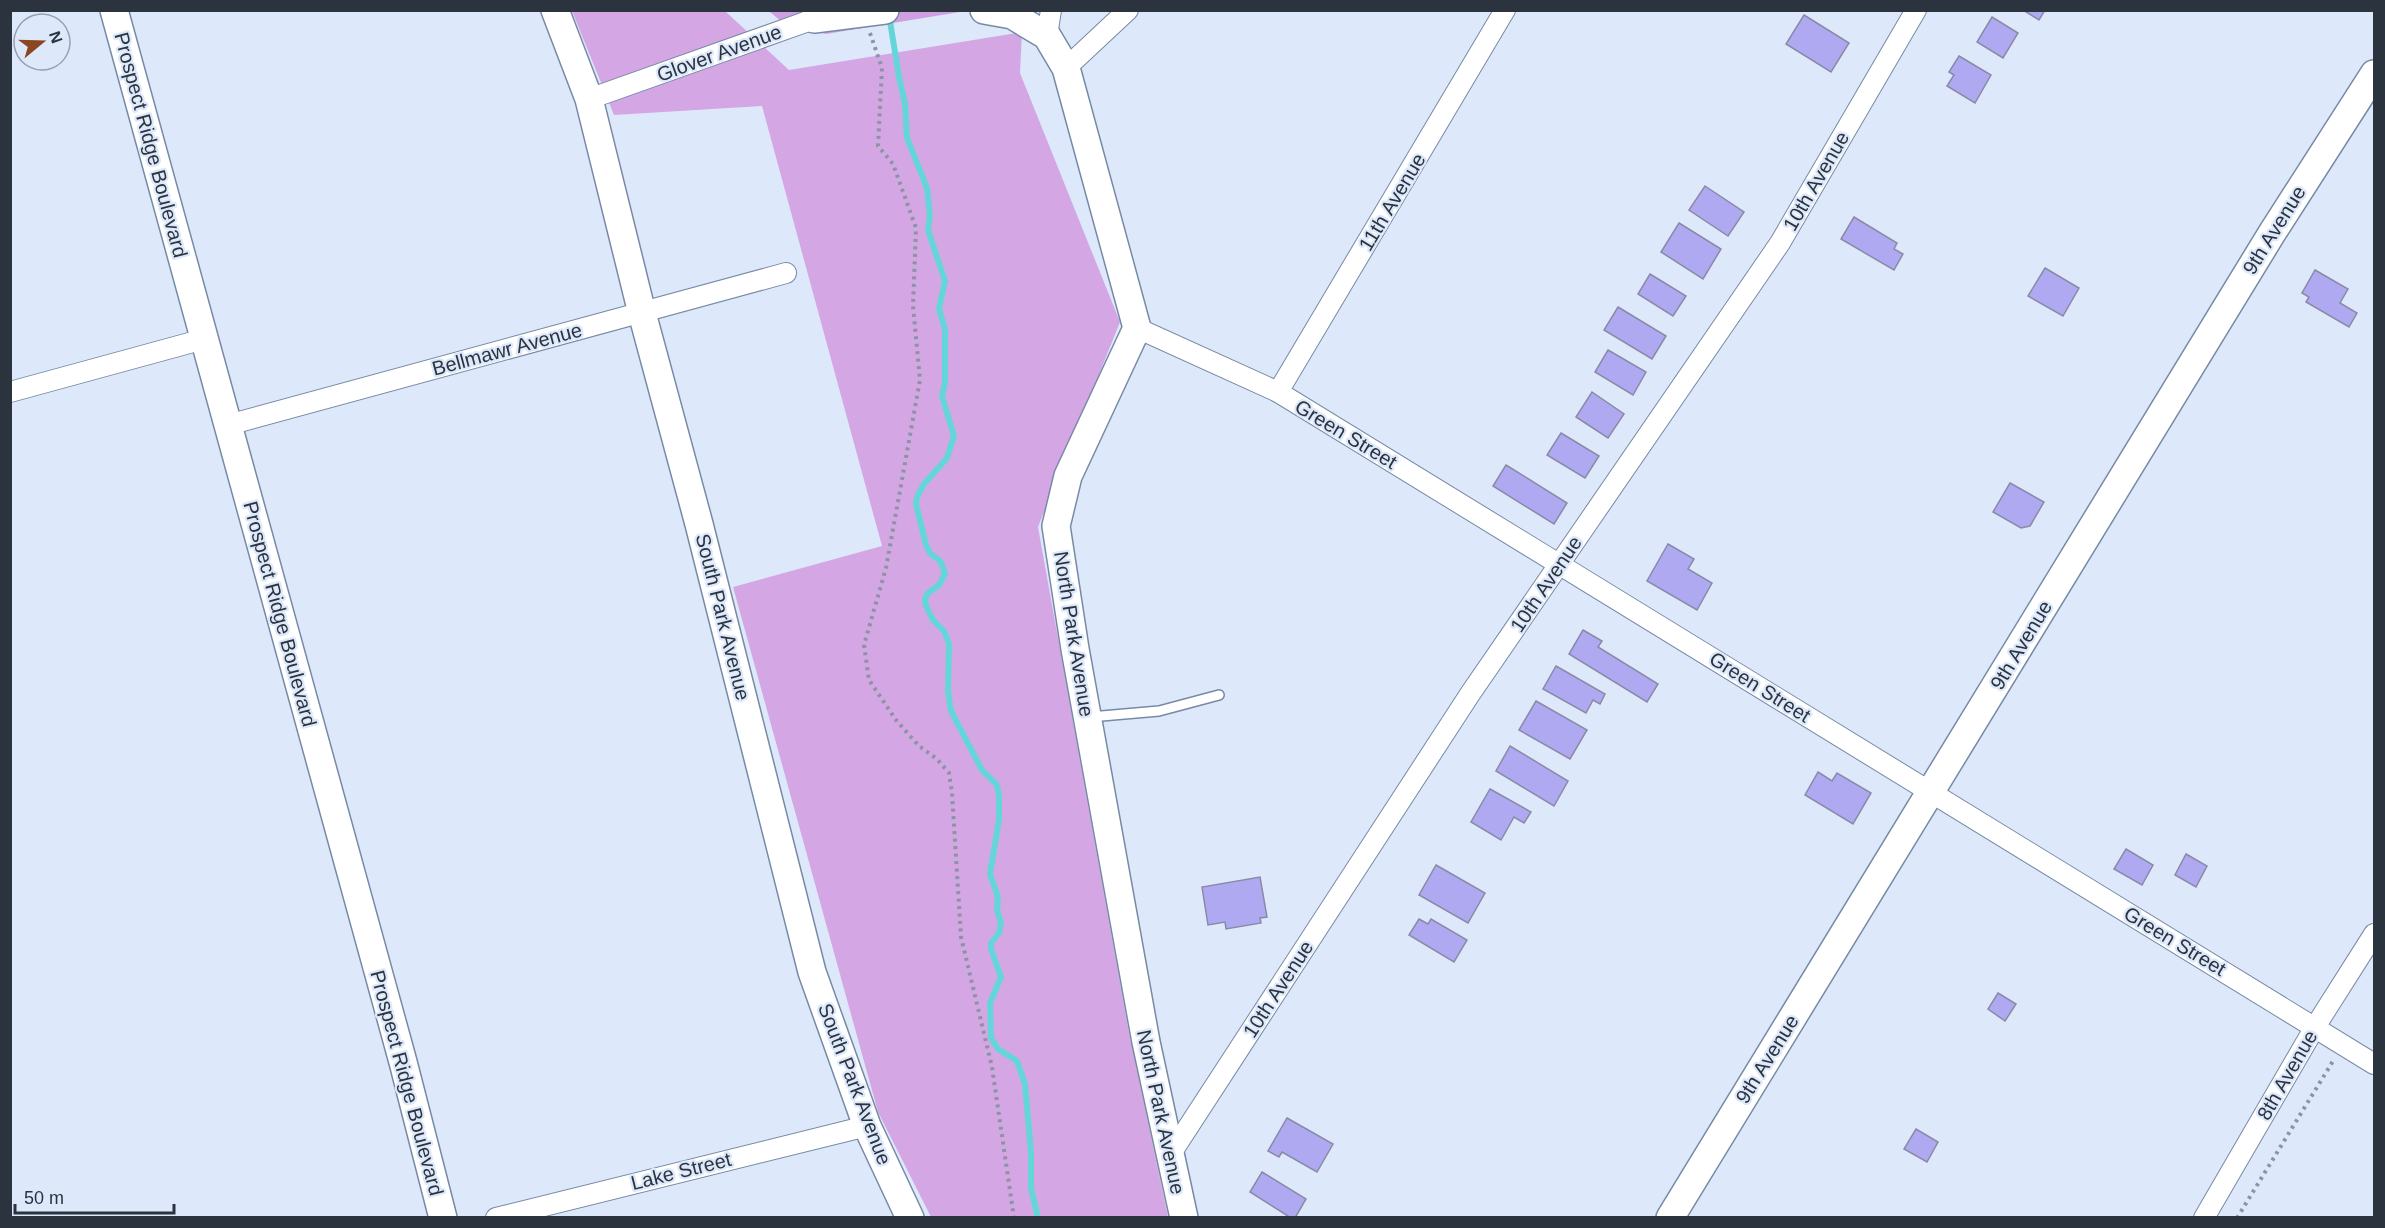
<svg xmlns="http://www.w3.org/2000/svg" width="2385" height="1228" font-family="Helvetica,sans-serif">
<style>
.green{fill:#d4a7e4}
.forest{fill:#cfa0e1}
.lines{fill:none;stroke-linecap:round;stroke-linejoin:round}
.stream{stroke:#64d6d9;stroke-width:6}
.building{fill:#afa9f2;stroke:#8a89a7;stroke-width:1.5}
.lane-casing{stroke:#778aa5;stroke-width:12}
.street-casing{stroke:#778aa5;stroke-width:22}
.secondary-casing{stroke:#778aa5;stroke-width:30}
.path{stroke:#8a94a3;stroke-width:4;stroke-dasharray:3 4.5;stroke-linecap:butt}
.lane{stroke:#fff;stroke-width:9}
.street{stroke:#fff;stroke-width:20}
.secondary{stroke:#fff;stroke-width:27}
.labels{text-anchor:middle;stroke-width:4.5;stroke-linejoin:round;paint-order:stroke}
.street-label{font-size:20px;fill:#2b333e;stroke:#dde9fb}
</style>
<rect width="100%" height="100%" fill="#dde9fb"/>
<path class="green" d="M 572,11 L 725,11 L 789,70 L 1022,32 L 1020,73 L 1120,322 L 1038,527 L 1129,1033 L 1168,1217 L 931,1217 L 878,1112 L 733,587 L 882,546 L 762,106 L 614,115 Z"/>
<path class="forest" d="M 769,11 L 966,11 L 826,34 L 784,24 Z"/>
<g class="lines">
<path class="stream" d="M 889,15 L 899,77 L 905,104 L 907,138 L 927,188 L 930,215 L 928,230 L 945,281 L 939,309 L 945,329 L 945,383 L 942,396 L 954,436 L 947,458 L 924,484 L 917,497 L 916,504 L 926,545 L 930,553 L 941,562 L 945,574 L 939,585 L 928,593 L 925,599 L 926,606 L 933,620 L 944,631 L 949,644 L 948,692 L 951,711 L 982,770 L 997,785 L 999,796 L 999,820 L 990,874 L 998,897 L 997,910 L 1001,923 L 999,933 L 991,943 L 991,949 L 1001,977 L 990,1003 L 991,1038 L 998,1049 L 1017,1061 L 1025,1084 L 1031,1153 L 1031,1188 L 1038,1218"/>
</g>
<g class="building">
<path d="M 2023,10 L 2045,10 L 2039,20 Z"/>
<path d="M 1804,15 L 1849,43 L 1831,72 L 1786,44 Z"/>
<path d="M 1992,17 L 2018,33 L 2003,58 L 1977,42 Z"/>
<path d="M 1959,56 L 1991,75 L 1975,103 L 1947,86 L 1954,75 L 1949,72 Z"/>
<path d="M 1705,186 L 1744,212 L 1728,236 L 1689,210 Z"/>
<path d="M 1854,217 L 1897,243 L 1894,249 L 1903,254 L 1894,270 L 1841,239 Z"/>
<path d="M 1679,223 L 1721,249 L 1703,279 L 1661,252 Z"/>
<path d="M 2045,268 L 2079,288 L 2063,316 L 2028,296 Z"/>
<path d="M 2315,270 L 2348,289 L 2340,303 L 2357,313 L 2349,327 L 2306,302 L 2309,297 L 2302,293 Z"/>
<path d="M 1650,274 L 1686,296 L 1673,316 L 1638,294 Z"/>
<path d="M 1618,307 L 1666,336 L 1652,359 L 1604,330 Z"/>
<path d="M 1608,350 L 1646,372 L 1633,395 L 1595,372 Z"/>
<path d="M 1592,392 L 1624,414 L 1608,438 L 1576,417 Z"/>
<path d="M 1561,433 L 1599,456 L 1585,478 L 1547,455 Z"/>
<path d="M 1506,465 L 1567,503 L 1554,524 L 1493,486 Z"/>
<path d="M 2010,483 L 2044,502 L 2030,526 L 2021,528 L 1993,512 Z"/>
<path d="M 1668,544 L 1694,559 L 1688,569 L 1712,583 L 1697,610 L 1647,581 Z"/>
<path d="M 1583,630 L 1602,641 L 1598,647 L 1658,684 L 1647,702 L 1569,654 Z"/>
<path d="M 1556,666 L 1605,694 L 1600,704 L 1593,700 L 1586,713 L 1543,689 Z"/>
<path d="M 1536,701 L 1587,730 L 1570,759 L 1519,730 Z"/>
<path d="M 1510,746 L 1568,781 L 1554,806 L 1496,771 Z"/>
<path d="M 1818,772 L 1832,781 L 1837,773 L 1871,793 L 1853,824 L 1805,795 Z"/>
<path d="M 1490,789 L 1531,812 L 1524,823 L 1514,817 L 1501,840 L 1471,822 Z"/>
<path d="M 2126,849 L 2153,865 L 2142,885 L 2114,869 Z"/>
<path d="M 2186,854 L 2207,866 L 2196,887 L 2175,875 Z"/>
<path d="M 1436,865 L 1485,893 L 1468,923 L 1419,895 Z"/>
<path d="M 1260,877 L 1267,917 L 1260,918 L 1261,923 L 1226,929 L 1225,922 L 1208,925 L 1202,887 Z"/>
<path d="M 1419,919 L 1428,924 L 1431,919 L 1467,940 L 1454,962 L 1409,935 Z"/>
<path d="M 1998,993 L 2016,1004 L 2005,1021 L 1988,1009 Z"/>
<path d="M 1287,1118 L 1333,1144 L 1317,1172 L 1282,1152 L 1279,1157 L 1268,1151 Z"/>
<path d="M 1916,1129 L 1938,1142 L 1927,1162 L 1904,1149 Z"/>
<path d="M 1262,1172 L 1306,1199 L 1295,1218 L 1291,1218 L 1250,1192 Z"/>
</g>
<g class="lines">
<g class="lane-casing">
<path id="lane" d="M 1090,717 L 1159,711 L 1219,695"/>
</g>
<g class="street-casing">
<g id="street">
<path d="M 1047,36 L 1051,10"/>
<path d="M 1066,68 L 1128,10"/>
<path d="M 589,99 L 814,19"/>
<path d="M 1137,328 L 1278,392 L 2374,1064"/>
<path d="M 10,392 L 204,339"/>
<path d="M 1278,392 L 1505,10"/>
<path d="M 228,425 L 786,273"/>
<path d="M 1170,1155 L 1470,694 L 1780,243 L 1916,10"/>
<path d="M 496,1218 L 867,1126"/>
<path d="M 2204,1218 L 2315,1027 L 2374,934"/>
</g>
</g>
<g class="secondary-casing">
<g id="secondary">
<path d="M 114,10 L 403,1062 L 443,1218"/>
<path d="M 555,10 L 589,99 L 642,313 L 699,524 L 812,972 L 867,1126 L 910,1218"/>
<path d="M 984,10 L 1012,15 L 1047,36 L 1066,68 L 1137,328 L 1068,476 L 1056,526 L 1075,649 L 1146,1042 L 1184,1218"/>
<path d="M 814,19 L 885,10"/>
<path d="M 1670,1218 L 2272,233 L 2374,74"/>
</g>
</g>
<g class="path">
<path d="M 870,33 L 882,68 L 878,146 L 893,164 L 916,228 L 913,306 L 920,380 L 886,568 L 864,645 L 869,680 L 896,720 L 919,746 L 937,759 L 949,773 L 952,793 L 961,937 L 992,1067 L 1014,1218"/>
<path d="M 2237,1218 L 2333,1061"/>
</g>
<use href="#lane" class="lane"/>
<use href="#street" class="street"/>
<use href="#secondary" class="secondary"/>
</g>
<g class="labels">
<g class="street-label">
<text transform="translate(719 53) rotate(-20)" y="7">Glover Avenue</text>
<text transform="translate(151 145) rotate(75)" y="7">Prospect Ridge Boulevard</text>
<text transform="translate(1816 181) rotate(-60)" y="7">10th Avenue</text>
<text transform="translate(1392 202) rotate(-59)" y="7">11th Avenue</text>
<text transform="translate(2274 230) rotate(-58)" y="7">9th Avenue</text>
<text transform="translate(507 349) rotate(-15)" y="7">Bellmawr Avenue</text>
<text transform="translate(1346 434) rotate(31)" y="7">Green Street</text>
<text transform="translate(1546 584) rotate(-56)" y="7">10th Avenue</text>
<text transform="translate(280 614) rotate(75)" y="7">Prospect Ridge Boulevard</text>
<text transform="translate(723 617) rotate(76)" y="7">South Park Avenue</text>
<text transform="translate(1074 634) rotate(81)" y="7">North Park Avenue</text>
<text transform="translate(2021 645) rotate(-59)" y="7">9th Avenue</text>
<text transform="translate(1760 687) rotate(32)" y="7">Green Street</text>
<text transform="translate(2175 941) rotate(31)" y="7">Green Street</text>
<text transform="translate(1278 989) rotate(-57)" y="7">10th Avenue</text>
<text transform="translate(1767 1059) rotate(-58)" y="7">9th Avenue</text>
<text transform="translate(2287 1075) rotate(-60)" y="7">8th Avenue</text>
<text transform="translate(407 1083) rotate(75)" y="7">Prospect Ridge Boulevard</text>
<text transform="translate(855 1084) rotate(69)" y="7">South Park Avenue</text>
<text transform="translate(1161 1112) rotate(78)" y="7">North Park Avenue</text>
<text transform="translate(681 1171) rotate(-14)" y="7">Lake Street</text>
</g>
</g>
<rect width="2385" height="1228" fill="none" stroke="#2b333e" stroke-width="24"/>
<g transform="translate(42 42) rotate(71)"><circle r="28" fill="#dde9fb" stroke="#96a0af" stroke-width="1.5"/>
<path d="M0-4.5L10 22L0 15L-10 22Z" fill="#8c4620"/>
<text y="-9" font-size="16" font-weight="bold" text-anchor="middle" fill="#2b333e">N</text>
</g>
<path d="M15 1204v9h159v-9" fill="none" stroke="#2b333e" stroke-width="3"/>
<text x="24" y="1204" font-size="18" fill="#2b333e" stroke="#dde9fb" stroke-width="4.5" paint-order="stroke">50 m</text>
</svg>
